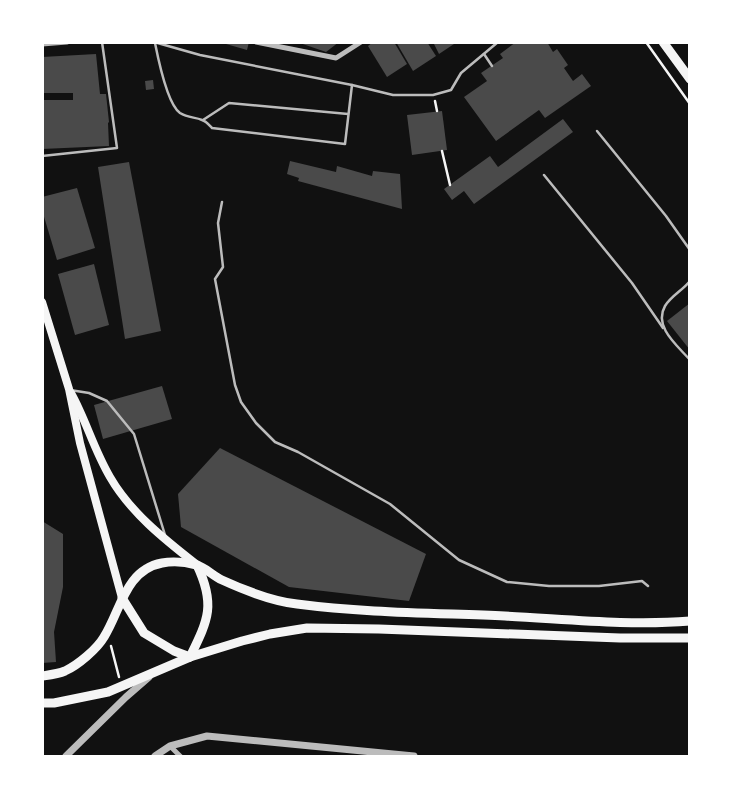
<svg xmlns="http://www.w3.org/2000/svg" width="732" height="799" font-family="Manrope,sans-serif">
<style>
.building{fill:#4a4a4a}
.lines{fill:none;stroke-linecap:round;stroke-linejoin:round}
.path{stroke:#f5f5f5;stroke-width:2.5}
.service{stroke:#bcbcbc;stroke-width:2.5}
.minor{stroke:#bcbcbc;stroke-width:5}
.tertiary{stroke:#bcbcbc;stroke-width:7}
.secondary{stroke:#f5f5f5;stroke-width:8}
.primary{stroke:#f5f5f5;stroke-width:9}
.trunk{stroke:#f5f5f5;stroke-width:9}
</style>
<rect width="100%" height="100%" fill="#111"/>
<g class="building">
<path d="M 219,42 L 249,42 L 247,50 Z"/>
<path d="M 297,42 L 339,42 L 326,52 Z"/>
<path d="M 373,42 L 394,42 L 407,64 L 387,77 L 368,46 Z"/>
<path d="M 396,42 L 427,42 L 436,56 L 413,71 Z"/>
<path d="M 433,42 L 457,42 L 439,54 Z"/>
<path d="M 516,42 L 547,42 L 553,52 L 557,49 L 568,65 L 564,68 L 573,81 L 582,74 L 591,86 L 545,118 L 539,110 L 496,141 L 464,97 L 487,81 L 481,73 L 503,58 L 500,54 Z"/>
<path d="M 96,54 L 100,94 L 106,94 L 109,122 L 108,123 L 109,146 L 42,149 L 42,100 L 73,100 L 73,93 L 42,93 L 42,57 Z"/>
<path d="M 153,80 L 154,89 L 146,90 L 145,81 Z"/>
<path d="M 442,111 L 447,150 L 412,155 L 407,115 Z"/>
<path d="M 563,119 L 573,132 L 474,204 L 464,191 L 452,200 L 444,189 L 490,156 L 498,167 Z"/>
<path d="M 290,161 L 336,172 L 337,166 L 372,176 L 373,171 L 400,174 L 402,209 L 298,181 L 299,178 L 287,174 Z"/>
<path d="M 129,162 L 161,331 L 125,339 L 98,167 Z"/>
<path d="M 77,188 L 95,248 L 57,260 L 42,210 L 42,197 Z"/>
<path d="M 94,264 L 109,325 L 75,335 L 58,274 Z"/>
<path d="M 690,303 L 690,350 L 667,321 Z"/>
<path d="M 162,386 L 172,419 L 103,439 L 94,405 Z"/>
<path d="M 220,448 L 426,554 L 409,601 L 289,587 L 181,527 L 178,494 Z"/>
<path d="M 42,521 L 63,534 L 63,587 L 54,632 L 56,662 L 42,663 Z"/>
</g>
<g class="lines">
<g class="path">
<path d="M 646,42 L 690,104"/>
<path d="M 435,101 L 437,111"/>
<path d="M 442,151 L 450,185"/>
<path d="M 111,646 L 119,677"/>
</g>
<g class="service">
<path d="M 154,42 L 200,55 L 352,85 L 393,95 L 433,95 L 451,90 L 461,73 L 498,42"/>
<path d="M 155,43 C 158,58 167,104 180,113 C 188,118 195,117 202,120 C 206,121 209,125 212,128 L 345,144 L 352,85"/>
<path d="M 484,54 L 492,66"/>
<path d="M 203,120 L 229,103 L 348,114"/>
<path d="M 597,131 L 666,216 L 690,250"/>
<path d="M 42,156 L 117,148 L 102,42"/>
<path d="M 544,175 L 632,283 L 663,328"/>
<path d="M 222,202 L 218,223 L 223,267 L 215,279 L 235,385 L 241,402 L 256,423 L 275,442 L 298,452 L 390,504 L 459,560 L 507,582 L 549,586 L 599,586 L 642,581 L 648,586"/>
<path d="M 690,281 C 683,290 671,296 665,306 C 653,327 678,346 690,360"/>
<path d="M 70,390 L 89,393 L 107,401 L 134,434 L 165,535"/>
</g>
<g class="minor">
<path d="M 256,42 L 336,58 L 361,42"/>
<path d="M 42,44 L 67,42"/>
<path d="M 170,746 L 180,756"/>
</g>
<g class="tertiary">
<path d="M 66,756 L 126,697 L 149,677"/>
<path d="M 155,756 L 170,746 L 207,736 L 414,756"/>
</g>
<g class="secondary">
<path d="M 42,302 L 69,389 L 80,443 L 122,598"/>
<path d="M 71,393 C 86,420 94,450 110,477 C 130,512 164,539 196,564"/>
</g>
<g class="primary">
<path d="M 122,598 L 144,633 L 174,651 L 190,657"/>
<path d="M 190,657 C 208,620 216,605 197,565"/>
<path d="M 42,676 C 49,675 58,674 65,671 C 78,665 97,649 104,637 C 121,610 125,570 162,563 C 172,561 186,562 196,565 C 205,567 213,576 222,580 C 246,591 271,601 297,604 C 365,613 436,613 505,616 C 566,619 628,626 690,621"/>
<path d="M 42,703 L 54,703 L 108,692 L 190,657 L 242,641 L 270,634 L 307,628 L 379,629 L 620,638 L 690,638"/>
</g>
<path class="trunk" d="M 663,42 L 690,79"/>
</g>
<rect width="732" height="799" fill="none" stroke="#ffffff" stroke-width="88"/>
</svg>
